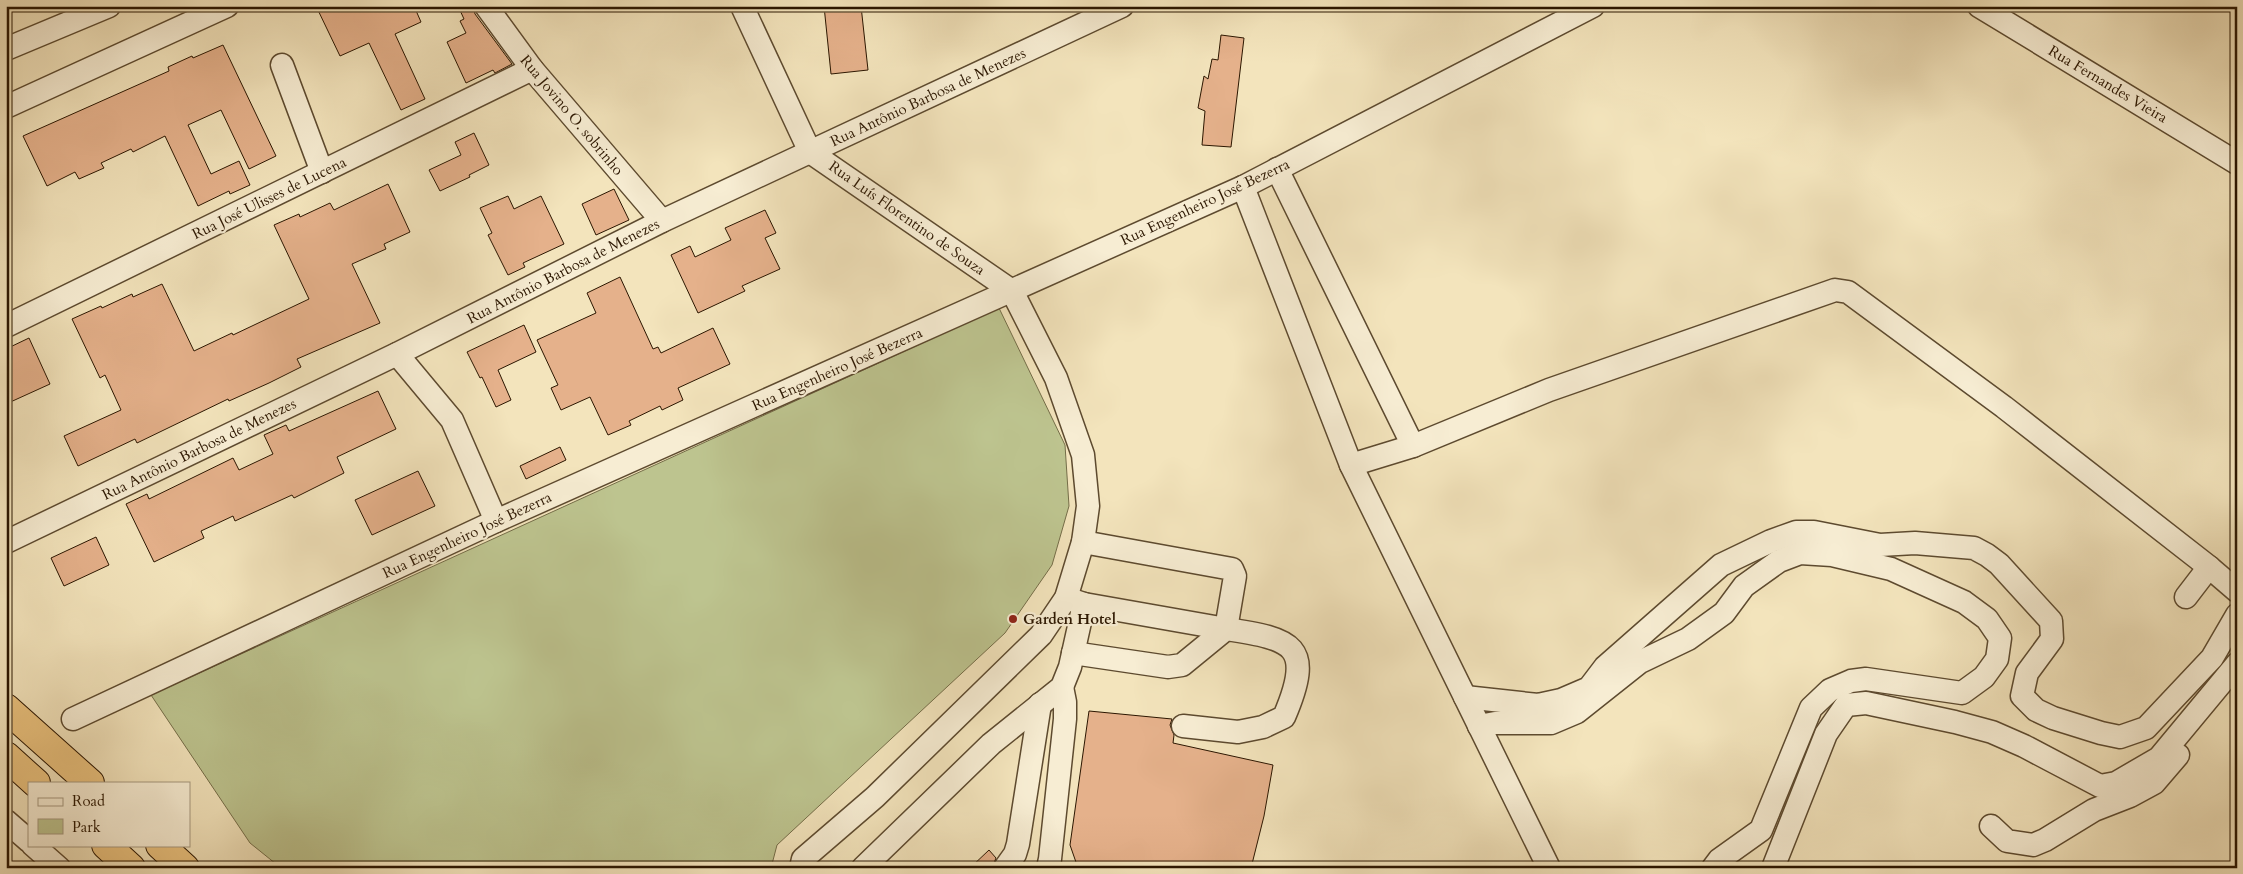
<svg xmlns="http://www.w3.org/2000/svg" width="2243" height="874" font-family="Cardo,serif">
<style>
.green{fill:#bdc48f;stroke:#746d48}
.building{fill:#e5b18b;stroke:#2b1600}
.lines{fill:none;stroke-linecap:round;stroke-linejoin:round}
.minor-casing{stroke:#5d4a2f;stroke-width:25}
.highway-casing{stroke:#2b1600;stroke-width:30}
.minor{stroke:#f7edd3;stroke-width:22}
.highway{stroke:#eac27e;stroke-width:28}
.poi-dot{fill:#8f2418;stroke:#f7edd3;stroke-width:2}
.labels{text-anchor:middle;stroke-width:4.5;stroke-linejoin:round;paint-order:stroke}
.street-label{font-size:15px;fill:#2b1600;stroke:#f7edd3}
.poi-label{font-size:15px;font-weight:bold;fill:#2b1600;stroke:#f7edd3;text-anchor:start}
</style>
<rect width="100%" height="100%" fill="#f3e4bc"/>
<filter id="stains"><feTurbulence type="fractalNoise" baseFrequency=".004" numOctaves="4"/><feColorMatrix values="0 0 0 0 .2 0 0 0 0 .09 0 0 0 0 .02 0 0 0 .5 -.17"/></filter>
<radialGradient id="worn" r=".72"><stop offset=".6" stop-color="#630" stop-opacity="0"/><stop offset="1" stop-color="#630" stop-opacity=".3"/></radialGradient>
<path class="green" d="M 999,308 L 1065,445 L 1069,506 L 1052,565 L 1005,633 L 777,845 L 771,868 L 281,868 L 250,843 L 151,695 Z"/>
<g class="building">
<path d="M 316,6 L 414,6 L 421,22 L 395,34 L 425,99 L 401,110 L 369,43 L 340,56 Z"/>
<path d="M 458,6 L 473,6 L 475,14 L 512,64 L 495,73 L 493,70 L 466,83 L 447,42 L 466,33 L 460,21 L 464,19 Z"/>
<path d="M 824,6 L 861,6 L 868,70 L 831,74 Z"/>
<path d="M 1221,35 L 1244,38 L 1231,147 L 1202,145 L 1205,111 L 1198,108 L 1204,76 L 1208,79 L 1212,59 L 1218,60 Z"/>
<path d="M 223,45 L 276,156 L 249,169 L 221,110 L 188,125 L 211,174 L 239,161 L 250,185 L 230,194 L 229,191 L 198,206 L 165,136 L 133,152 L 131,149 L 101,163 L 104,168 L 79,179 L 75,172 L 47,186 L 23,136 L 169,71 L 168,67 L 192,56 L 193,58 Z"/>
<path d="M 474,133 L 489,165 L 469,175 L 470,177 L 440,191 L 429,170 L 461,155 L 455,142 Z"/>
<path d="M 388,184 L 410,232 L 384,244 L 386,249 L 352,264 L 380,323 L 297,359 L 301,367 L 269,383 L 229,401 L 228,399 L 137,443 L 135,439 L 78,466 L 64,436 L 121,410 L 105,375 L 100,378 L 72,319 L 101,306 L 102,308 L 132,294 L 133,297 L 162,284 L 194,351 L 232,333 L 233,335 L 309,299 L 274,225 L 299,214 L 300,217 L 330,203 L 334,210 Z"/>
<path d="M 614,189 L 629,220 L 596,235 L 582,204 Z"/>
<path d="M 508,196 L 514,209 L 541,196 L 564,244 L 523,263 L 525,267 L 508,275 L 488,235 L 492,233 L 480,208 Z"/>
<path d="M 765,210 L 776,233 L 765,238 L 780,269 L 742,286 L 745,291 L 698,313 L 671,255 L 690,246 L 695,257 L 731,240 L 725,228 Z"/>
<path d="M 620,277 L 653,349 L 658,347 L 661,353 L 713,328 L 730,364 L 678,388 L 683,400 L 662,410 L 660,406 L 629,421 L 631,425 L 608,435 L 590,397 L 561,410 L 551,388 L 558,385 L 537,340 L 596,313 L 587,293 Z"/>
<path d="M 524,325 L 536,352 L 498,370 L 511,400 L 496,407 L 482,377 L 480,378 L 467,352 Z"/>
<path d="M 29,338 L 50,384 L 6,404 L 6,349 Z"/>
<path d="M 378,391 L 396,429 L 337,457 L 344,473 L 294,498 L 292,495 L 235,521 L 233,516 L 201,531 L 204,538 L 154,562 L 126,504 L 147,494 L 149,499 L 233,458 L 239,470 L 273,454 L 264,435 L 286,425 L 289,431 Z"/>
<path d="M 560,447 L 566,460 L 526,479 L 520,466 Z"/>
<path d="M 418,471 L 435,506 L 372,535 L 355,500 Z"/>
<path d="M 96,537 L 109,565 L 64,586 L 51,558 Z"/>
<path d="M 1089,711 L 1172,719 L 1170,725 L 1174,735 L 1173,743 L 1273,765 L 1264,816 L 1251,868 L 1078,868 L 1070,845 Z"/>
<path d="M 989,850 L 996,858 L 992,868 L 970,868 Z"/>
</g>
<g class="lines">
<g class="minor-casing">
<g id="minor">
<path d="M 486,6 L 532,69 L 662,221"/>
<path d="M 742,6 L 810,152 L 1012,291 L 1056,378 L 1083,455 L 1088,506 L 1083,542 L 1066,598 L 1041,635 L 875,797 L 803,859 L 801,868"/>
<path d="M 1979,6 L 2237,163"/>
<path d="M 6,49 L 109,6"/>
<path d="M 282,65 L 322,172"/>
<path d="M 6,107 L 227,6"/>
<path d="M 1277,169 L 1413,446"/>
<path d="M 1243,187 L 1351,465"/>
<path d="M 6,326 L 532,69"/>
<path d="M 397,354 L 452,420 L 496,521"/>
<path d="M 6,542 L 397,354 L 662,221 L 1122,6"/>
<path d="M 2209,567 L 2237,591"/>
<path d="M 1066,598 L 1084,604 L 1226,629 L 1235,576 L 1232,569 L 1083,542"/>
<path d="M 1073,653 L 1168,667 L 1182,665 L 1226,629 C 1293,639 1315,645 1284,717 L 1263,727 L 1238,732 L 1183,726"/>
<path d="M 1465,697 L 1538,705 L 1561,700 L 1589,688 L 1605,667 L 1721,565 L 1771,541 L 1796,532 L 1814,532 L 1880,545 L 1915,543 L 1974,548 L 1987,555 L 1999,564 L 2051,621 L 2052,639 L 2027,673 L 2022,696 L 2036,710 L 2053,718 L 2101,733 L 2120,737 L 2146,728 L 2212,658 L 2237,615"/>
<path d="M 73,719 L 496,521 L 1243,187 L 1593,6"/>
<path d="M 1479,726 L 1495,723 L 1551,723 L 1577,712 L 1640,662 L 1688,639 L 1724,613 L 1744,586 L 1779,561 L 1800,553 L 1832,555 L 1891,569 L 1964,602 L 1987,619 L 2000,638 L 1997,659 L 1984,677 L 1962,693 L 1866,679 L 1851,681 L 1830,690 L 1811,708 L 1761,830 L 1719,860 L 1713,868"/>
<path d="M 6,821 L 29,841"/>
<path d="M 1991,826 L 2007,841 L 2033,845 L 2045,840 L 2094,810 L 2130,796 L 2154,783 L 2178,755"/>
<path d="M 33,845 L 59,868"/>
<path d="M 863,868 L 991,744 L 1062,687 L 1070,667 L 1084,604"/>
<path d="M 1005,868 L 1015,854 L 1018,844 L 1040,704"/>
<path d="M 1048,868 L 1050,859 L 1065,719 L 1065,702 L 1062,687"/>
<path d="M 1549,868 L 1351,465 L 1413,446 L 1549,390 L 1835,290 L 1848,292 L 2004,407 L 2209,567 L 2186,597"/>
<path d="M 1773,868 L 1826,734 L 1846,705 L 1866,703 L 1955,722 L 1992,732 L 2024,746 L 2100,786 L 2116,783 L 2159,758 L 2237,664"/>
</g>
</g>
<g class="highway-casing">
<g id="highway">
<path d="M 6,708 L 90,783"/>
<path d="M 6,756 L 36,783"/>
<path d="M 106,845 L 131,868"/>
<path d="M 160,845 L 185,868"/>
</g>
</g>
<use href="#minor" class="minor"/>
<use href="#highway" class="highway"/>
</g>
<circle class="poi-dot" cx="1013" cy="619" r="5"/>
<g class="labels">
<g class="street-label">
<text transform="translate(2108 84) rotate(31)" y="5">Rua Fernandes Vieira</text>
<text transform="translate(928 97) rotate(-25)" y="5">Rua Antônio Barbosa de Menezes</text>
<text transform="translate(572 115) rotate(50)" y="5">Rua Jovino O. sobrinho</text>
<text transform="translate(269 198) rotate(-26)" y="5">Rua José Ulisses de Lucena</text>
<text transform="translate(1205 202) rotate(-25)" y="5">Rua Engenheiro José Bezerra</text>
<text transform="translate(907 218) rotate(35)" y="5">Rua Luís Florentino de Souza</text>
<text transform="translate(563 271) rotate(-27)" y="5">Rua Antônio Barbosa de Menezes</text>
<text transform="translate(837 369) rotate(-24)" y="5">Rua Engenheiro José Bezerra</text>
<text transform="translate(199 449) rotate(-26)" y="5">Rua Antônio Barbosa de Menezes</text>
<text transform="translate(467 535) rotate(-25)" y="5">Rua Engenheiro José Bezerra</text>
</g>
<g class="poi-label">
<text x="1023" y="624">Garden Hotel</text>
</g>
</g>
<rect width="2243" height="874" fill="none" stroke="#f3e4bc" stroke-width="25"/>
<rect x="8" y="8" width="2228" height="859" fill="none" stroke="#2b1600" stroke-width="2.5"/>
<rect x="12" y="12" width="2218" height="849" fill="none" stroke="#2b1600"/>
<rect x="28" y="782" width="162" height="65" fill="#f7edd3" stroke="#a5977f"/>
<rect x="38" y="798" width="25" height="8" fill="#f7edd3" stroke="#a5977f"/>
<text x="72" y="806" font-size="15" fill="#2b1600">Road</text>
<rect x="38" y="819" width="25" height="15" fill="#bdc48f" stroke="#a5977f"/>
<text x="72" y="832" font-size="15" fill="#2b1600">Park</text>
<rect width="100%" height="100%" filter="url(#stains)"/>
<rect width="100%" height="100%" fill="url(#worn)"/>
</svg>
